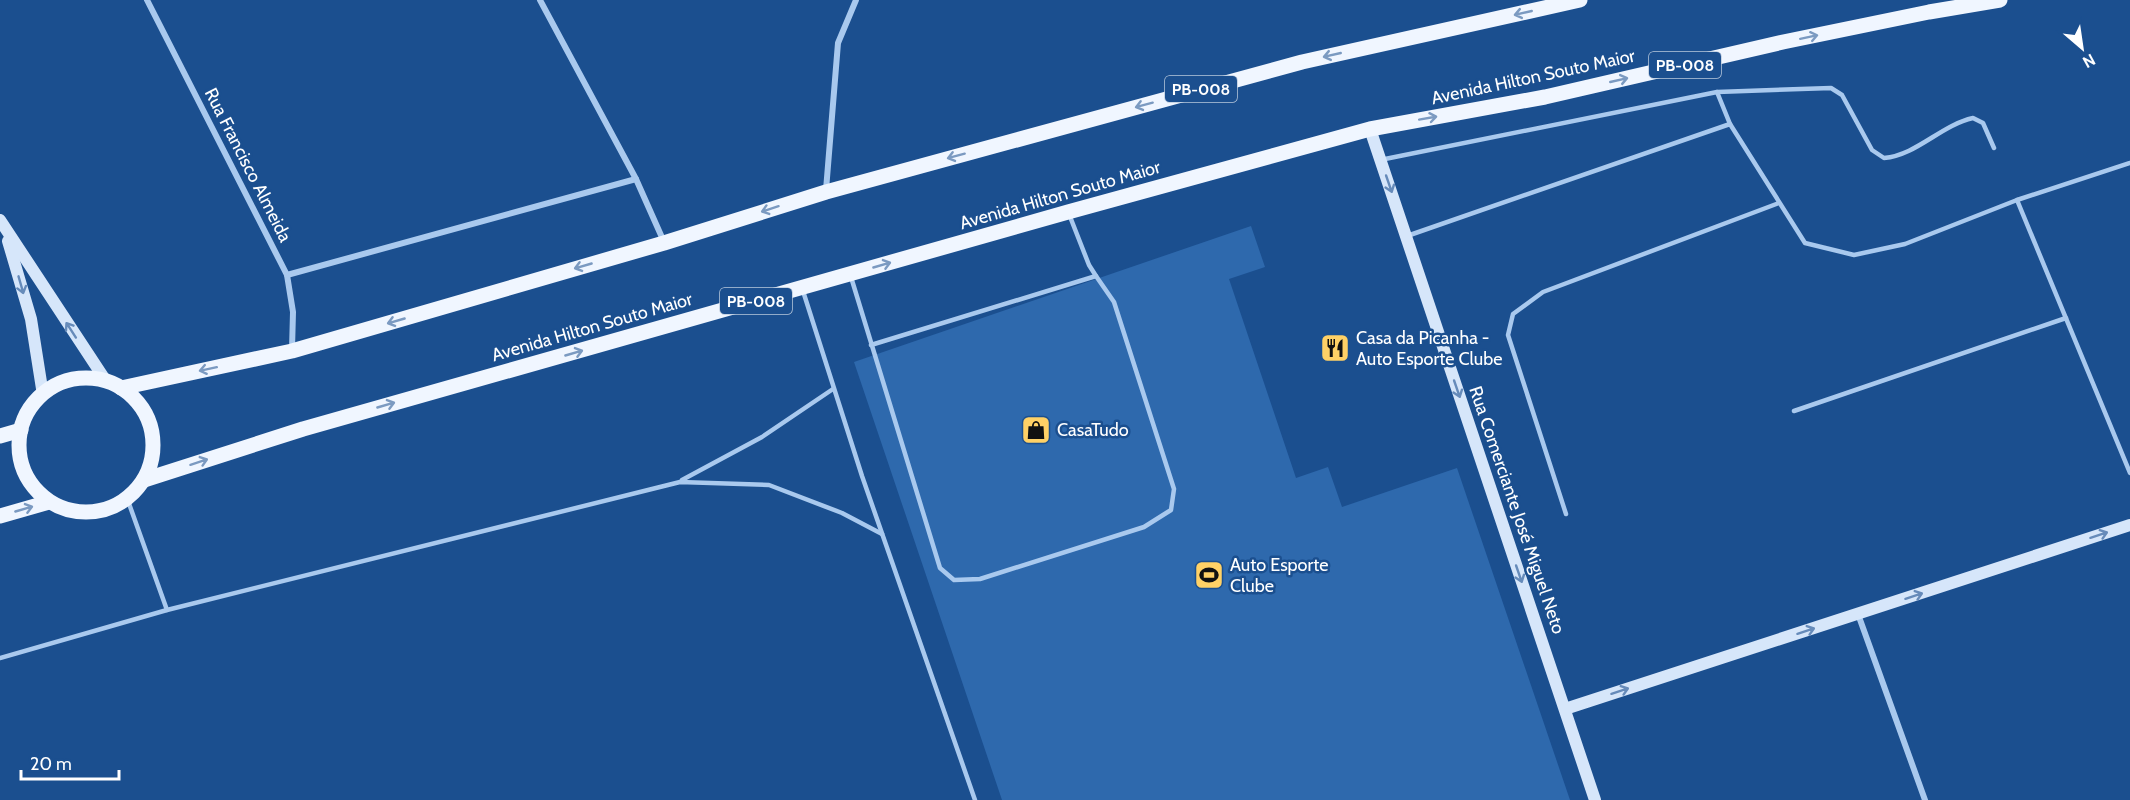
<svg xmlns="http://www.w3.org/2000/svg" width="2130" height="800" font-family="Cabin,sans-serif">
<style>
.pitch{fill:#2e69ad}
.lines{fill:none;stroke-linecap:round;stroke-linejoin:round}
.lane{stroke:#a9c9ee;stroke-width:4.5}
.street{stroke:#a9c9ee;stroke-width:6}
.secondary{stroke:#d6e6fa;stroke-width:12}
.primary{stroke:#f0f6ff;stroke-width:15}
.oneway{stroke:#7b9ac1}
.oneway2{stroke:#668bba}
.labels{text-anchor:middle;stroke-width:5;stroke-linejoin:round;paint-order:stroke}
.shield{fill:#1b4f8f;stroke:#bbcadd;stroke-width:1.5}
.shield-label{font-size:16px;font-weight:bold;fill:#fff}
.street-label{font-size:18px;fill:#fff;stroke:#1b4f8f}
.poi-label{font-size:18px;fill:#fff;stroke:#1b4f8f;text-anchor:start}
</style>
<rect width="100%" height="100%" fill="#1b4f8f"/>
<path class="pitch" d="M 1251,226 L 1265,267 L 1229,279 L 1296,478 L 1328,467 L 1342,507 L 1457,468 L 1570,800 L 1002,800 L 854,362 Z"/>
<g class="lines">
<g class="lane">
<path d="M 1717,92 L 1831,88 L 1842,95 L 1872,150 L 1884,158 C 1917,155 1941,125 1973,118 L 1983,123 L 1994,148"/>
<path d="M 1380,160 L 1717,92 L 1730,124"/>
<path d="M 2017,200 L 2130,473"/>
<path d="M 1407,236 L 1730,124 L 1805,243 L 1854,255 L 1905,244 L 2017,200 L 2130,163"/>
<path d="M 851,277 L 940,568 L 954,580 L 980,579 L 1144,527 L 1171,510 L 1174,489 L 1114,302 L 1096,276"/>
<path d="M 803,291 L 862,476 L 975,800"/>
<path d="M 871,345 L 1096,276 L 1089,265 L 1069,214"/>
<path d="M 1794,411 L 2066,318"/>
<path d="M 682,480 L 762,437 L 833,389"/>
<path d="M 127,498 L 167,610"/>
<path d="M 1566,514 L 1508,335 L 1513,314 L 1543,292 L 1779,203"/>
<path d="M 0,658 L 167,610 L 680,482 L 769,485 L 842,513 L 882,534"/>
</g>
<g class="street">
<path d="M 147,0 L 287,275 L 293,312 L 292,349"/>
<path d="M 540,0 L 636,179 L 664,242"/>
<path d="M 826,190 L 838,43 L 856,0"/>
<path d="M 287,275 L 636,179"/>
<path d="M 1858,614 L 1925,800"/>
</g>
<g class="secondary">
<path d="M 1370,129 L 1595,800"/>
<path d="M 0,220 L 104,378"/>
<path d="M 8,241 L 31,319 L 43,395"/>
<path d="M 1565,709 L 2130,525"/>
</g>
<g class="primary">
<circle cx="86" cy="445" r="67"/>
<path d="M 121,388 L 292,351 L 664,243 L 826,192 L 1302,62 L 1580,0"/>
<path d="M 0,436 L 21,430"/>
<path d="M 144,480 L 303,429 L 1068,212 L 1370,129 L 1545,97 L 1783,42 L 1929,12 L 2000,0"/>
<path d="M 0,516 L 49,502"/>
</g>
</g>
<defs><path id="oneway-shaft" d="M-6 0H5M1.5-3L5.5 0L1.5 3" fill="none" stroke-width="1.6" stroke-linecap="round" stroke-linejoin="round" transform="scale(1.5)"/></defs>
<g class="oneway">
<use href="#oneway-shaft" transform="translate(1523 13) rotate(167)"/>
<use href="#oneway-shaft" transform="translate(1809 37) rotate(-12)"/>
<use href="#oneway-shaft" transform="translate(1332 55) rotate(167)"/>
<use href="#oneway-shaft" transform="translate(1619 80) rotate(-13)"/>
<use href="#oneway-shaft" transform="translate(1144 105) rotate(165)"/>
<use href="#oneway-shaft" transform="translate(1428 118) rotate(-10)"/>
<use href="#oneway-shaft" transform="translate(956 156) rotate(165)"/>
<use href="#oneway-shaft" transform="translate(770 209) rotate(162)"/>
<use href="#oneway-shaft" transform="translate(882 265) rotate(-16)"/>
<use href="#oneway-shaft" transform="translate(583 266) rotate(164)"/>
<use href="#oneway-shaft" transform="translate(396 321) rotate(164)"/>
<use href="#oneway-shaft" transform="translate(574 353) rotate(-16)"/>
<use href="#oneway-shaft" transform="translate(208 369) rotate(168)"/>
<use href="#oneway-shaft" transform="translate(386 405) rotate(-16)"/>
<use href="#oneway-shaft" transform="translate(199 462) rotate(-18)"/>
<use href="#oneway-shaft" transform="translate(24 509) rotate(-16)"/>
</g>
<g class="oneway2">
<use href="#oneway-shaft" transform="translate(1389 184) rotate(71)"/>
<use href="#oneway-shaft" transform="translate(21 285) rotate(74)"/>
<use href="#oneway-shaft" transform="translate(71 330) rotate(-123)"/>
<use href="#oneway-shaft" transform="translate(1457 389) rotate(71)"/>
<use href="#oneway-shaft" transform="translate(2099 535) rotate(-18)"/>
<use href="#oneway-shaft" transform="translate(1519 574) rotate(71)"/>
<use href="#oneway-shaft" transform="translate(1914 596) rotate(-18)"/>
<use href="#oneway-shaft" transform="translate(1806 631) rotate(-18)"/>
<use href="#oneway-shaft" transform="translate(1620 691) rotate(-18)"/>
</g>
<defs>
<g id="restaurant-square" transform="scale(1.5)"><rect x="-9" y="-9" width="18" height="18" rx="4" fill="#ffd166" stroke="#1b4f8f"/><path d="M-5-6h1v4h1v-4h1v4h1v-4h1v5L-1.5 .5V6h-2V.5L-5-1ZM5-6V6H3V1.5H1.5Q1.5-4 5-6Z" fill="#111"/></g>
<g id="shop-square" transform="scale(1.5)"><rect x="-9" y="-9" width="18" height="18" rx="4" fill="#ffd166" stroke="#1b4f8f"/><path d="M-5-2.5h2.3a2.7 3.5 0 0 1 5.4 0H5L5.5 6h-11ZM-1.5-2.5h3a1.5 2.3 0 0 0-3 0Z" fill="#111"/></g>
<g id="stadium-square" transform="scale(1.5)"><rect x="-9" y="-9" width="18" height="18" rx="4" fill="#ffd166" stroke="#1b4f8f"/><path d="M0-5a6.5 5 0 1 0 0 10a6.5 5 0 1 0 0-10ZM-3.5-1.8h7v3.6h-7Z" fill="#111"/></g>
</defs>
<g fill-rule="evenodd">
<use href="#restaurant-square" x="1335" y="348"/>
<use href="#shop-square" x="1036" y="430"/>
<use href="#stadium-square" x="1209" y="575"/>
</g>
<g class="labels">
<g class="shield">
<rect x="1649" y="52" width="72" height="26" rx="4.5"/>
<rect x="1165" y="76" width="72" height="26" rx="4.5"/>
<rect x="720" y="288" width="72" height="26" rx="4.5"/>
</g>
<g class="shield-label">
<text x="1685" y="71">PB-008</text>
<text x="1201" y="95">PB-008</text>
<text x="756" y="307">PB-008</text>
</g>
<g class="street-label">
<text transform="translate(1533 77) rotate(-12)" y="6">Avenida Hilton Souto Maior</text>
<text transform="translate(248 165) rotate(63)" y="6">Rua Francisco Almeida</text>
<text transform="translate(1060 195) rotate(-16)" y="6">Avenida Hilton Souto Maior</text>
<text transform="translate(592 327) rotate(-16)" y="6">Avenida Hilton Souto Maior</text>
<text transform="translate(1517 510) rotate(71)" y="6">Rua Comerciante José Miguel Neto</text>
</g>
<g class="poi-label">
<text x="1356" y="344">Casa da Picanha -<tspan x="1356" dy="21">Auto Esporte Clube</tspan></text>
<text x="1057" y="436">CasaTudo</text>
<text x="1230" y="571">Auto Esporte<tspan x="1230" dy="21">Clube</tspan></text>
</g>
</g>
<g transform="translate(2082 48) rotate(151)" stroke="#1b4f8f" stroke-width="4.5" paint-order="stroke">
<path d="M0-4.5L10 22L0 15L-10 22Z" fill="#ffffff"/>
<text y="-9" font-size="16" font-weight="bold" text-anchor="middle" fill="#ffffff">N</text>
</g>
<path d="M21 770v9h98v-9" fill="none" stroke="#ffffff" stroke-width="3"/>
<text x="30" y="770" font-size="18" fill="#ffffff" stroke="#1b4f8f" stroke-width="4.5" paint-order="stroke">20 m</text>
</svg>
